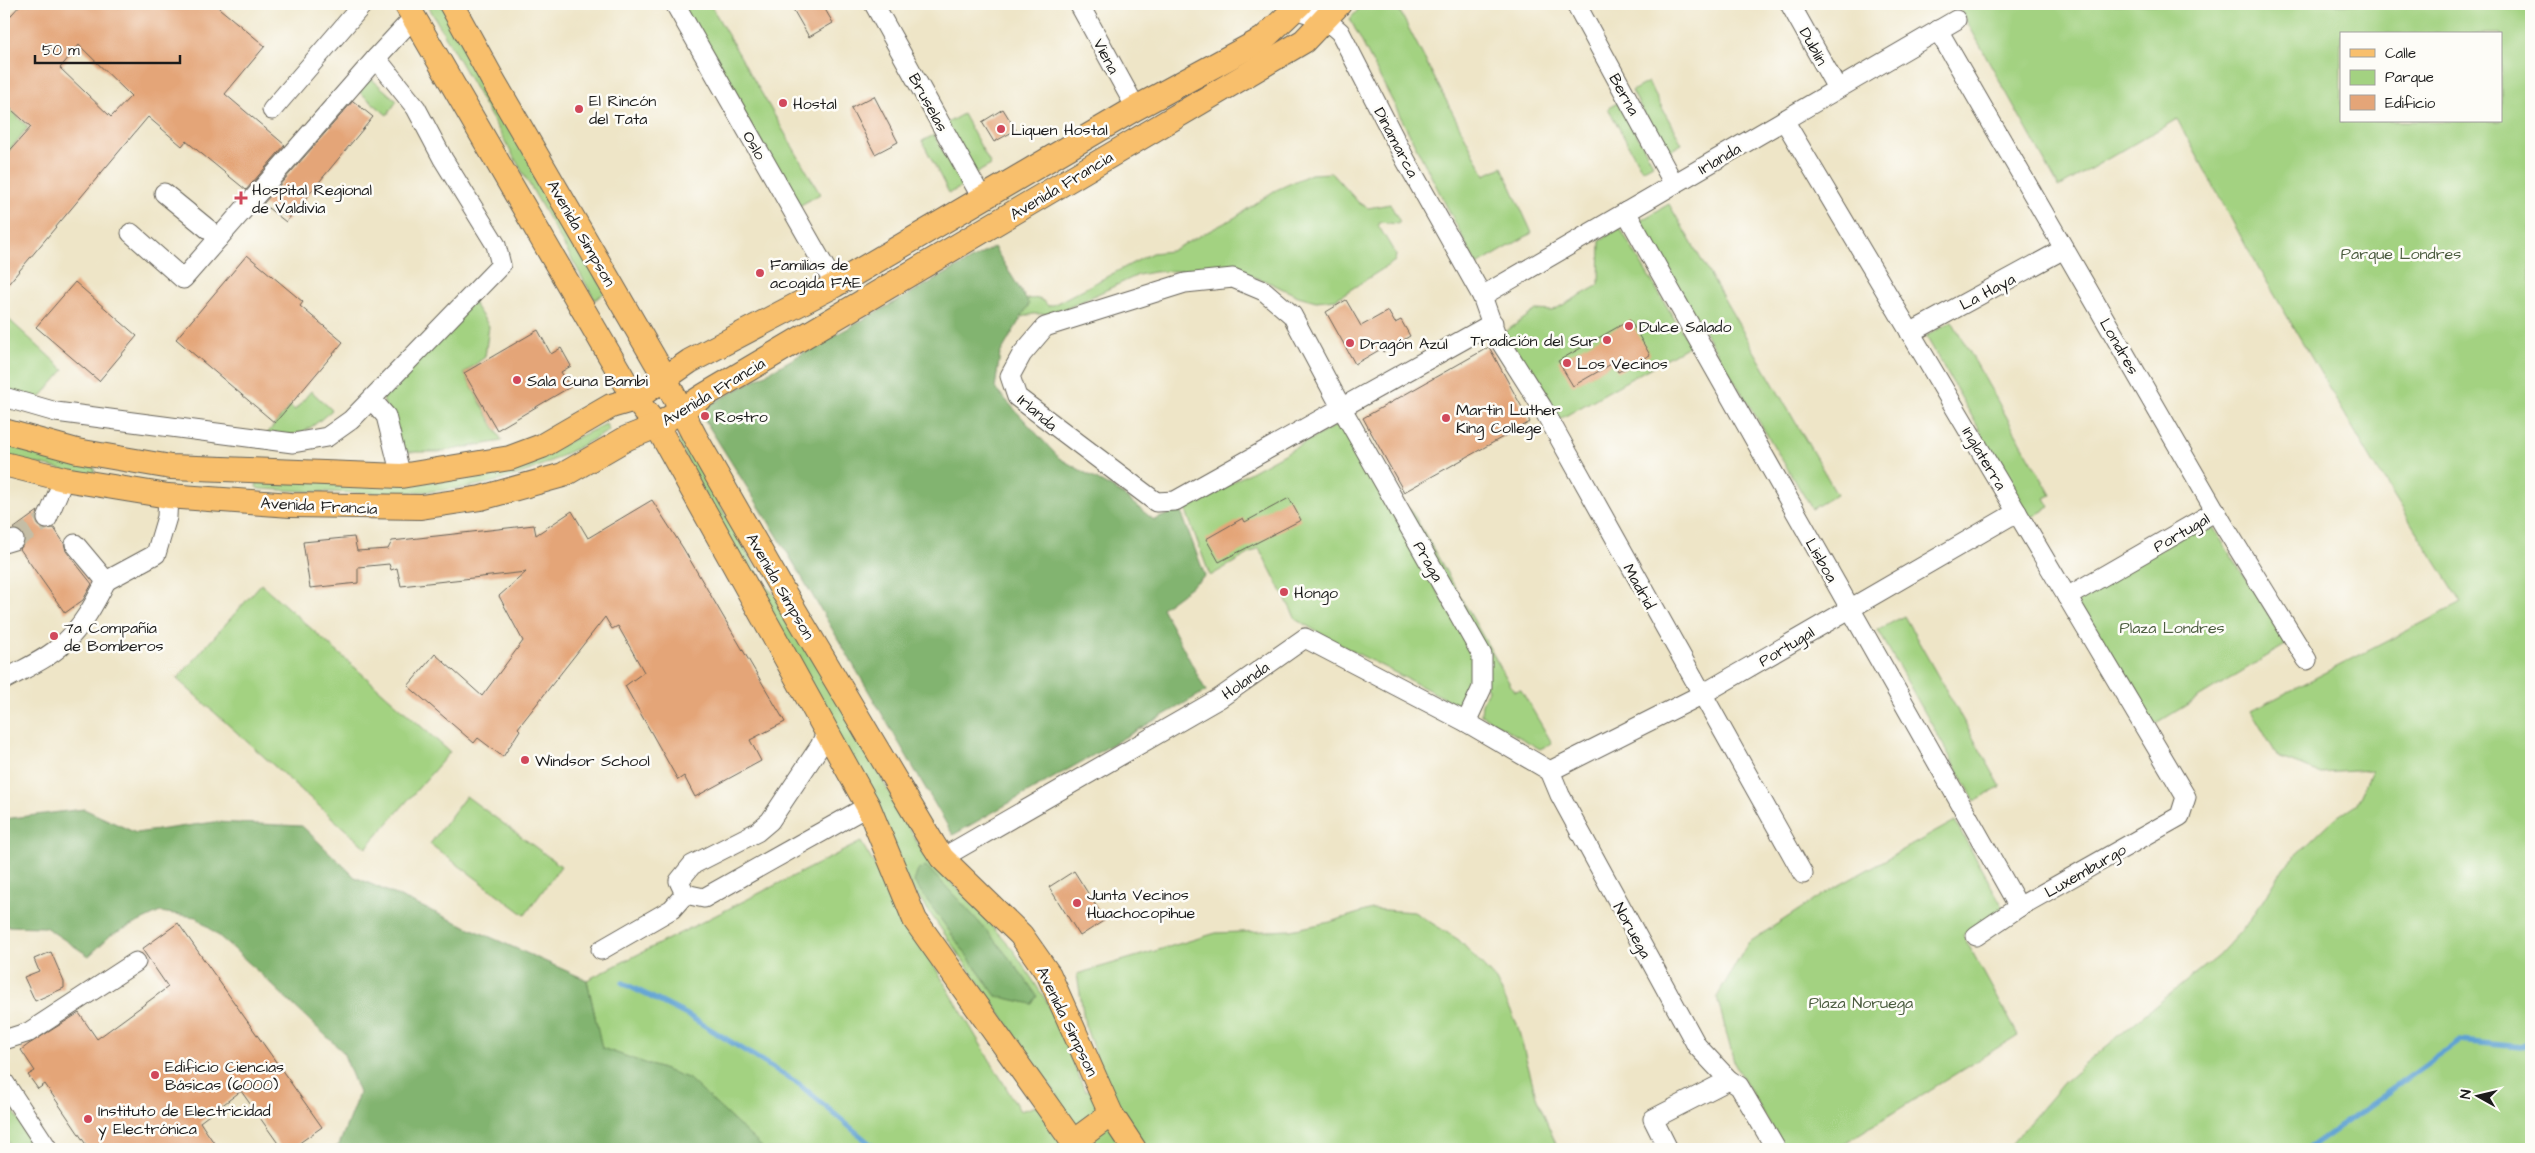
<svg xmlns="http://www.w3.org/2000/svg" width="2535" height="1153" font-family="'Architects Daughter',sans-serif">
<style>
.green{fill:#a3d281;stroke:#60774e;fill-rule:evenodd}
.forest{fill:#82b46f;stroke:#4f6846}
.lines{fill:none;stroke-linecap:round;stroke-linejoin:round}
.stream{stroke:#5ea2d3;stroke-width:5.5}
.building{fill:#e4a578;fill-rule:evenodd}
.minor-tunnel{stroke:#c4bda5;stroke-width:19;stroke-dasharray:19 9;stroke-linecap:butt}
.minor-casing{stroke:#666258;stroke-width:21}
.major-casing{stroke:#666258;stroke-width:26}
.minor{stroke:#fff;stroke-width:19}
.major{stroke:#f8bf6c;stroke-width:24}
.poi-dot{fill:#d1495b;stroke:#fdfcf7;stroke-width:2}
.labels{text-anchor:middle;stroke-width:5;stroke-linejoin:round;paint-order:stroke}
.street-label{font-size:16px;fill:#1c1c1c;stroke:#fdfcf7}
.poi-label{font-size:16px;fill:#1c1c1c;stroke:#fdfcf7;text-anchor:start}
.park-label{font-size:16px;fill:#4b5c3f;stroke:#fdfcf7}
</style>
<rect width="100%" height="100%" fill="#fdfcf7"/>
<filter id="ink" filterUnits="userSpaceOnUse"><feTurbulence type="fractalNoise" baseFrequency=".02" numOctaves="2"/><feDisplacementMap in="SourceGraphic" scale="10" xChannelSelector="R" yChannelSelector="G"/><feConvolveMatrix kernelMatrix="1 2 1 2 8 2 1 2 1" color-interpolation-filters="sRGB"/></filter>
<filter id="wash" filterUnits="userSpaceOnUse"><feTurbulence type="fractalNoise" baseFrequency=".0096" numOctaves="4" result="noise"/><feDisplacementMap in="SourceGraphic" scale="20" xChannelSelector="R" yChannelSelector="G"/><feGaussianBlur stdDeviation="1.12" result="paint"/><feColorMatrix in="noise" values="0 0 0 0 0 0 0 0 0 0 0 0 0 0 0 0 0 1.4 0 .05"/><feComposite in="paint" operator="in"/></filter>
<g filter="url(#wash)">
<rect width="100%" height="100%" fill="#eee5c7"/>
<g class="green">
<path d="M 427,4 L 442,4 L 605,292 L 595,300 Z"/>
<path d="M 679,4 L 710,4 L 820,194 L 794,209 Z"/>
<path d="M 1363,4 L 1396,4 L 1485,175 L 1502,167 L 1532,233 L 1477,265 L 1350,19 Z"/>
<path d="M 1957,4 L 2531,4 L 2531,1149 L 2007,1149 L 2064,1082 L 2145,1014 L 2218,956 L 2250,921 L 2284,867 L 2333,820 L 2356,805 L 2372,770 L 2321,773 L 2278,757 L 2251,711 L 2461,603 L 2374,464 L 2247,248 L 2177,119 L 2059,187 ZM 2341,34 L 2501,34 L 2501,121 L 2341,121 Z"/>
<path d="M 368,76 L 397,101 L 387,115 L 357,90 Z"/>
<path d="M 1648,82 L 1682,144 L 1666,153 L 1632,91 Z"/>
<path d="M 1619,102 L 1653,164 L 1642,170 L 1608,108 Z"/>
<path d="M 4,104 L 28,127 L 4,157 Z"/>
<path d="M 963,114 L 991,165 L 973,175 L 945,124 Z"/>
<path d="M 934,135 L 962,187 L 949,193 L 922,141 Z"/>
<path d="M 1332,173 L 1359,203 L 1368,208 L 1390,204 L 1400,222 L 1398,224 L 1380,222 L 1378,225 L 1396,255 L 1395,261 L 1336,299 L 1316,301 L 1298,296 L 1266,281 L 1242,273 L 1190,270 L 1154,272 L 1138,275 L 1055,314 L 1033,314 L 1008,321 L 1008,306 C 1023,301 1038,292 1048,306 L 1053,305 L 1152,253 L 1171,251 L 1234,218 L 1274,191 L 1311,174 Z"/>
<path d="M 1669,204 L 1837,494 L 1812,509 L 1638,222 Z"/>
<path d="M 1620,228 L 1690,345 L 1560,419 L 1505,332 L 1536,310 L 1552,311 L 1599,285 L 1600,240 Z"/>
<path d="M 470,298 L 489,326 L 485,357 L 464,373 L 502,441 L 439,452 L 397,452 L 382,395 Z"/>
<path d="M 4,315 L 64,370 L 37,401 L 4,391 Z"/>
<path d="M 1952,321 L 2051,495 L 2045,498 L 2050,507 L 2030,518 L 1926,336 Z"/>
<path d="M 311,391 L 332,410 C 305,433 302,437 266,435 L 290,406 L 295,410 Z"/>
<path d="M 606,424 L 609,431 C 575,449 540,469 502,480 C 426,500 337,492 259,489 L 256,487 L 257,482 L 269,481 L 440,481 L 479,476 L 513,468 Z"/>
<path d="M 1335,426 L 1343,427 L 1477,660 L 1479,676 L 1462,707 L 1327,638 L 1296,619 L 1259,548 L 1210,576 L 1185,508 Z"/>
<path d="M 682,438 L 765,585 L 785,606 L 927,860 L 967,898 L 1014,951 L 1047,1002 L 1085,1091 L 1106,1084 L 1085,1025 L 1077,974 L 1216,933 L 1291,930 L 1330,922 L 1372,909 L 1414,912 L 1459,940 L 1496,980 L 1517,1024 L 1536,1096 L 1558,1149 L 558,1149 L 595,1016 L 587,980 L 861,842 L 1020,1111 L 1060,1099 L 911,886 L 677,441 Z"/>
<path d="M 4,445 L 95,468 L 93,477 L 4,456 Z"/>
<path d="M 1410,508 L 1514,691 L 1521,690 L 1552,743 L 1540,749 L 1481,715 L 1482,703 L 1488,690 L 1407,509 Z"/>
<path d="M 2209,521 L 2287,644 L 2147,729 L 2069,602 Z"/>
<path d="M 261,584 L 450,752 L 366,848 L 177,679 Z"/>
<path d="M 1904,616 L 2001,787 L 1975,801 L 1878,630 Z"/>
<path d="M 466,796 L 561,866 L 525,915 L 430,844 Z"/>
<path d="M 1955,821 L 2003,907 L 1963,935 L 2018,1035 L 1835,1149 L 1784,1149 L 1734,1062 L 1717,997 L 1748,943 L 1820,896 Z"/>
<path d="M 4,1097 L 38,1149 L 13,1149 L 4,1135 Z"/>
</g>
<g class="forest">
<path d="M 994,247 L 1029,304 L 1000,354 L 995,388 L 1059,458 L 1119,492 L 1154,520 L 1180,509 L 1205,576 L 1162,608 L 1206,691 L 953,835 L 777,535 L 699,411 Z"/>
<path d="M 84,809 L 136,833 L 215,822 L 302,826 L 355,877 L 587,980 L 602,1048 L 688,1078 L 764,1149 L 332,1149 L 339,1145 L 359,1093 L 343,1052 L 233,948 L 196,917 L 160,912 L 111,935 L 89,956 L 45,927 L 4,926 L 4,819 Z"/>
<path d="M 926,866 C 966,907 1005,948 1037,996 L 1032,1004 L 996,996 L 914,882 L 918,870 Z"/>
</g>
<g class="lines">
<g class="stream">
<path d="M 623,983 L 689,1016 L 799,1084 L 876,1149"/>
<path d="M 2308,1149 L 2460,1041 L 2521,1047 L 2531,1041"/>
</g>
</g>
<g id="blocks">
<g class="building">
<path d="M 21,4 L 214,4 L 265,46 L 225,94 L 285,145 L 246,190 L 186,141 L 182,146 L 148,117 L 4,289 L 4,157 L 31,127 L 4,103 L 4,23 ZM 79,45 L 131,96 L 111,117 L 60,68 Z"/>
<path d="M 790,4 L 822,4 L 833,23 L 809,37 Z"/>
<path d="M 874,96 L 898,142 L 875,154 L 851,108 Z"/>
<path d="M 353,101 L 373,117 L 286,222 L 263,204 Z"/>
<path d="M 1003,109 L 1016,130 L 994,142 L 982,122 Z"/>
<path d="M 247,255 L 303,302 L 300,306 L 343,342 L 275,423 L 176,339 Z"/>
<path d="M 75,282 L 137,336 L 99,381 L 36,327 Z"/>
<path d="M 1346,300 L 1361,326 L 1388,311 L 1395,323 L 1401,320 L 1410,336 L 1383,352 L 1381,349 L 1355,364 L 1326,312 Z"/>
<path d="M 1630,320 L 1650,355 L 1618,372 L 1613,363 L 1573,386 L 1558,361 Z"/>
<path d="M 538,330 L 551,354 L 561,348 L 571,366 L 561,372 L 570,387 L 497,430 L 464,373 Z"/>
<path d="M 1489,347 L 1530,422 L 1404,492 L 1363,418 Z"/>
<path d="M 1289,498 L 1301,520 L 1219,562 L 1206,539 L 1243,518 L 1245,522 Z"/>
<path d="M 652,500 L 683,548 L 785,722 L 750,740 L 761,761 L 695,797 L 684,776 L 678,780 L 625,686 L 644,672 L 618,626 L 612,629 L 605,617 L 518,728 L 520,730 L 503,757 L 478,738 L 474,743 L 408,686 L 435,654 L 482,696 L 523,641 L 499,596 L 526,572 L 401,586 L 397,568 L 391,570 L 389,564 L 358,567 L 358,583 L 310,588 L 303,542 L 354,537 L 357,551 L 388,549 L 392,541 L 534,525 L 536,535 L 572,511 L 588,538 Z"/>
<path d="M 38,511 L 36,520 L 38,525 L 43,529 L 54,528 L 64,543 L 66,551 L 92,584 L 83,600 L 65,613 L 20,549 L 25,542 L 22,532 L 13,529 Z"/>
<path d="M 1074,871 L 1105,920 L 1080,936 L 1049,887 Z"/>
<path d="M 178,923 L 322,1127 L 291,1149 L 282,1149 L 241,1091 L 200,1122 L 218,1149 L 89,1149 L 45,1084 L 38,1089 L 28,1075 L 35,1071 L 21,1050 L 29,1044 L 79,1013 L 97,1039 L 168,987 L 142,949 Z"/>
<path d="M 51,952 L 64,982 L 64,988 L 35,1001 L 24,977 L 39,971 L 34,959 Z"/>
</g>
</g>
</g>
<g filter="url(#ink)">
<use href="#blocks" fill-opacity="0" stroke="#666258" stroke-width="1"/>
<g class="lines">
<path class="minor-tunnel" d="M 14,540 L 47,519"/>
<g class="minor-casing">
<g id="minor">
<path d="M 675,4 L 835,285"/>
<path d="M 874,4 L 983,200"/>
<path d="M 1079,4 L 1136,108"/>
<path d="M 1291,4 L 1295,9 L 1325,19 L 1340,32 L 1405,159 L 1482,296 L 1495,333 L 1542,407 L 1803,874"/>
<path d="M 1576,4 L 1674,184"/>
<path d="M 1790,4 L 1837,88"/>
<path d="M 1938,30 L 2223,524 L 2307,660"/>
<path d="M 272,110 L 363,4"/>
<path d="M 1784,120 L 2186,797 L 2180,816 L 2019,907 L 1976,936"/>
<path d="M 164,193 L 219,238"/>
<path d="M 1626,212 L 2019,907"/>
<path d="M 131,233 L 183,279 L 376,58 L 413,18"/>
<path d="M 1482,296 L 1956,20"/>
<path d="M 1910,333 L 2064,249"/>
<path d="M 4,397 L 56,412 L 293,443 L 327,437 L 351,420 L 501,265 L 496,245 L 443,159 L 416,108 L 376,58"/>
<path d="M 372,400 L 386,416 L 401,476"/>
<path d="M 47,519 L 64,479"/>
<path d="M 4,543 L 14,540"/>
<path d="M 75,544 L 106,581 L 156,554 L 167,517 L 168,496"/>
<path d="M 2067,597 L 2216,511"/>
<path d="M 4,680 C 23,669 46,660 63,644 C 82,627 95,603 106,581"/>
<path d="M 1466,722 L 1482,688 L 1482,655 L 1341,407 L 1292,315 L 1264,291 L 1233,278 L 1185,283 L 1045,327 L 1022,354 L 1010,376 L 1017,397 L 1156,502 L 1175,501 L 1493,323"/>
<path d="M 827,731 L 820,746 L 770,821 L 757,832 L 692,865 L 679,881 L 685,894 L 704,898 L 868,806"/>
<path d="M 1550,771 L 1701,695 L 2017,512"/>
<path d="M 1550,771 L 1560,795 L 1697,1046 L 1729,1080 L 1653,1119 L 1668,1149"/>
<path d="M 942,858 L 1220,698 L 1305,638 L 1466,722 L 1550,771"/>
<path d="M 601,950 L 672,909 L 685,894"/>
<path d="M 4,1040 L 29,1032 L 136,962"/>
<path d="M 1729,1080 L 1739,1086 L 1776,1149"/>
<path d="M 4,1082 L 48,1149"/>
</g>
</g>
<g class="major-casing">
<g id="major">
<path d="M 406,4 L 635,399 L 657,426 L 868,806 L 915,920 L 1078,1149"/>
<path d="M 451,4 L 494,82 L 659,367 L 695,437 L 783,591 L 933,844 L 942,858 L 1021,935 L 1049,975 L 1111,1114 L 1134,1149"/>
<path d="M 4,431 L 77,451 L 171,467 L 401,476 L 510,458 L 542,446 L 611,406 L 635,399 L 690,361 L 835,285 L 1136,108 L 1263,39 L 1300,4"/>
<path d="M 4,464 L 64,479 L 168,496 L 291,505 L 421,507 L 481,498 L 563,475 L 627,438 L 657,426 L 705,395 L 1304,41 L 1339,4"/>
<path d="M 1073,1142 L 1111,1114"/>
</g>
</g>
<use href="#minor" class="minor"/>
<use href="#major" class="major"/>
</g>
</g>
<g class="poi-dot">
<circle cx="783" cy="103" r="5"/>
<circle cx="579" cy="109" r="5"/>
<circle cx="1001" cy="129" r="5"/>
<path d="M238.5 190.5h5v5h5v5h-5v5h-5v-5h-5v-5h5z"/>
<circle cx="760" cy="273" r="5"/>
<circle cx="1629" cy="326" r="5"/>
<circle cx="1607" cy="340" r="5"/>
<circle cx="1350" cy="343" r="5"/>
<circle cx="1567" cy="363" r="5"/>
<circle cx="517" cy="380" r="5"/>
<circle cx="705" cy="416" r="5"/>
<circle cx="1446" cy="418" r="5"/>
<circle cx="1284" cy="592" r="5"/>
<circle cx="54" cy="636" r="5"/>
<circle cx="525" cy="760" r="5"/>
<circle cx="1077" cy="903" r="5"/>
<circle cx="155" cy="1075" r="5"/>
<circle cx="88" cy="1119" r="5"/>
</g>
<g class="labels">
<g class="street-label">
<text transform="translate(1814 46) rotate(61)" y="6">Dublín</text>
<text transform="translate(1107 56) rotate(62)" y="6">Viena</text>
<text transform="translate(1625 94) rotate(61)" y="6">Berna</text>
<text transform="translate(929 102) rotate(61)" y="6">Bruselas</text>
<text transform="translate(1397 142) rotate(62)" y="6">Dinamarca</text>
<text transform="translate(755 145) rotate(60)" y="6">Oslo</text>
<text transform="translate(1719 158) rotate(-30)" y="6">Irlanda</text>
<text transform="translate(1061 185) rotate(-31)" y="6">Avenida Francia</text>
<text transform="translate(582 233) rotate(60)" y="6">Avenida Simpson</text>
<text transform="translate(1987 291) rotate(-28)" y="6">La Haya</text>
<text transform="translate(2120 346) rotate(60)" y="6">Londres</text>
<text transform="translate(713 391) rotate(-31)" y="6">Avenida Francia</text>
<text transform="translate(1038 412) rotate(41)" y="6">Irlanda</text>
<text transform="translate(1985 458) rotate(59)" y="6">Inglaterra</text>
<text transform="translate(319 505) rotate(3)" y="6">Avenida Francia</text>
<text transform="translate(2181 532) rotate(-30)" y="6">Portugal</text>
<text transform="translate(1822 560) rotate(60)" y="6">Lisboa</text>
<text transform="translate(1429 561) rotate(60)" y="6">Praga</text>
<text transform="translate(781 586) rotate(60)" y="6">Avenida Simpson</text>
<text transform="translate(1640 586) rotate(61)" y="6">Madrid</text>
<text transform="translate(1786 646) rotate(-31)" y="6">Portugal</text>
<text transform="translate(1245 680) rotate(-35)" y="6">Holanda</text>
<text transform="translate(2085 870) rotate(-30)" y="6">Luxemburgo</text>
<text transform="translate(1633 930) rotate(61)" y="6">Noruega</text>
<text transform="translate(1068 1021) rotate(64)" y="6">Avenida Simpson</text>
</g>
<g class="poi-label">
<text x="589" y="106">El Rincón<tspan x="589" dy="18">del Tata</tspan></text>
<text x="793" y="109">Hostal</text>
<text x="1011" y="135">Liquen Hostal</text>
<text x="252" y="195">Hospital Regional<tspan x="252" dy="18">de Valdivia</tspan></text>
<text x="770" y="270">Familias de<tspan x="770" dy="18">acogida FAE</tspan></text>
<text x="1639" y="332">Dulce Salado</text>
<text x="1597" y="346" text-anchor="end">Tradición del Sur</text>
<text x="1360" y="349">Dragón Azul</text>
<text x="1577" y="369">Los Vecinos</text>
<text x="527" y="386">Sala Cuna Bambi</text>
<text x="1456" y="415">Martin Luther<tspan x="1456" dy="18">King College</tspan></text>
<text x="715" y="422">Rostro</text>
<text x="1294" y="598">Hongo</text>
<text x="64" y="633">7a Compañía<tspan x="64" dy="18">de Bomberos</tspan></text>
<text x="535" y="766">Windsor School</text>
<text x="1087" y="900">Junta Vecinos<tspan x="1087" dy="18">Huachocopihue</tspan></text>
<text x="165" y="1072">Edificio Ciencias<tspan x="165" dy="18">Básicas (6000)</tspan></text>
<text x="98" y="1116">Instituto de Electricidad<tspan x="98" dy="18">y Electrónica</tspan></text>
</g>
<g class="park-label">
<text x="2401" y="259">Parque Londres</text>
<text x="2172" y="633">Plaza Londres</text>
<text x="1861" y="1008">Plaza Noruega</text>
</g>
</g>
<rect width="2535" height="1153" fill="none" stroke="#fdfcf7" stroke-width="20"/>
<rect x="2340" y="32" width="162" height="90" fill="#fdfcf7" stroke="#a3a29f"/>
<rect x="2350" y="49" width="25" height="8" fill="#f8bf6c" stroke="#a3a29f"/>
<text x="2385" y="58" font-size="15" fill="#1c1c1c">Calle</text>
<rect x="2350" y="70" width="25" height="15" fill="#a3d281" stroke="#a3a29f"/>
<text x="2385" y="82" font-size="15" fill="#1c1c1c">Parque</text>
<rect x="2350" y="95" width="25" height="15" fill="#e4a578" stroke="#a3a29f"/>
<text x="2385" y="108" font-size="15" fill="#1c1c1c">Edificio</text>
<g transform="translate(2478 1096) rotate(278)" stroke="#fdfcf7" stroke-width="4" paint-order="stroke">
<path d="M0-4L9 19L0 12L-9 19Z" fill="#1c1c1c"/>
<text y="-8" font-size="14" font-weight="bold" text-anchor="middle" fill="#1c1c1c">N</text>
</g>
<path d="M35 55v8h145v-8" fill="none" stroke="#1c1c1c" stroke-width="2.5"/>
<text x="42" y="55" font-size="15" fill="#1c1c1c" stroke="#fdfcf7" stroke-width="4" paint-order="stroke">50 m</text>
</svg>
